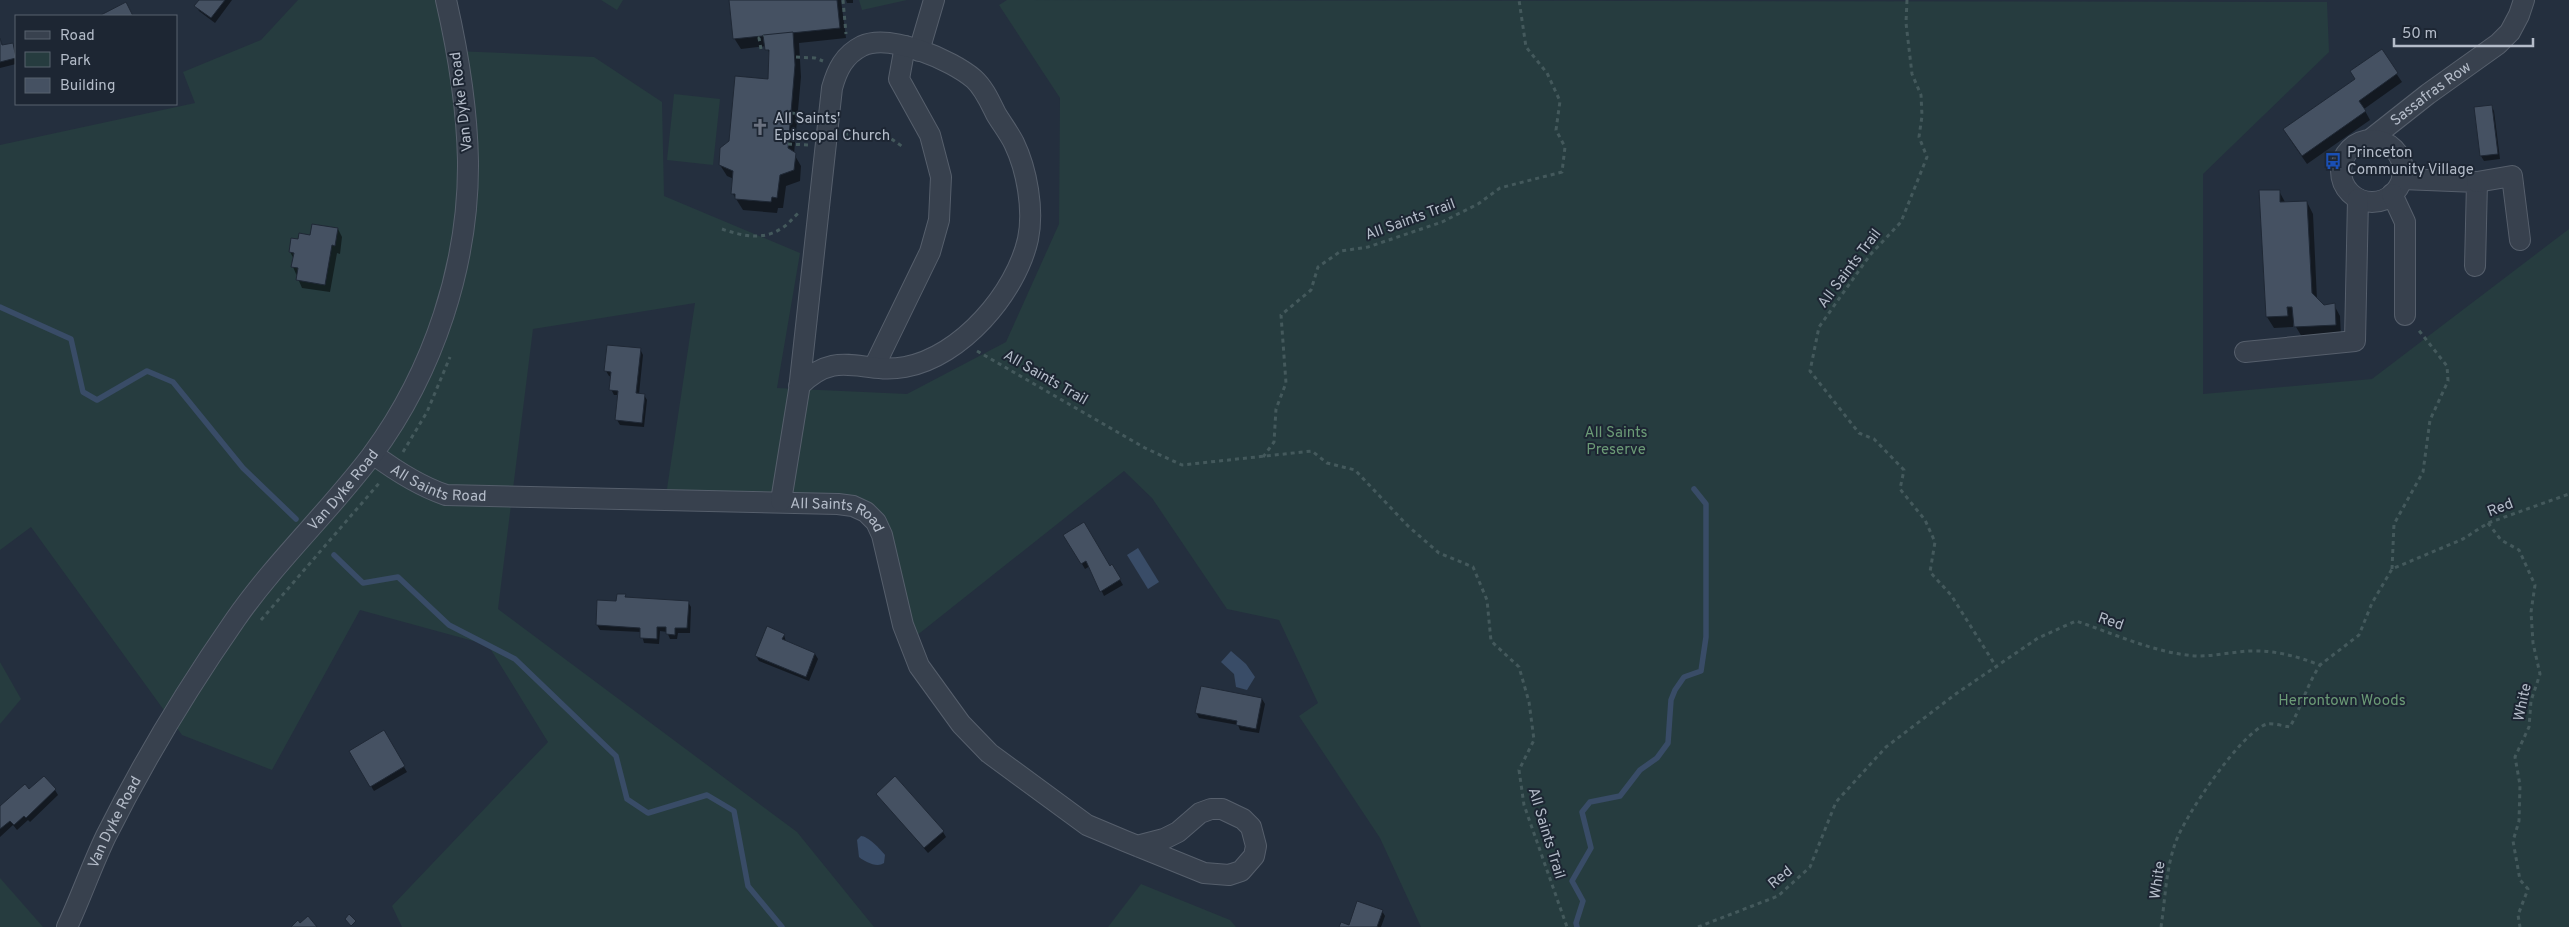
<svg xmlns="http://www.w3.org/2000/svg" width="2569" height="927" font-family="Overpass,sans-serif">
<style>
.green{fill:#263c3f}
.water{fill:#394c67}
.shadow{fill:#0007}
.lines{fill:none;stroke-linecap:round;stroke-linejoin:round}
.stream{stroke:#394c67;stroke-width:5.5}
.building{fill:#455162;stroke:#1f2835}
.minor-casing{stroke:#565f6c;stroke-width:22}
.path{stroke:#44595c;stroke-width:3;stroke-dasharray:4 4;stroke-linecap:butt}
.minor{stroke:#38414e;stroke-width:20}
.labels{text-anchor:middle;stroke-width:4;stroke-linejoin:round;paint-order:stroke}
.street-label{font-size:15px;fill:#b4bcc9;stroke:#1d2633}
.poi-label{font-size:15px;fill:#b4bcc9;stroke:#1d2633;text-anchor:start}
.park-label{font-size:15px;fill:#6b9a76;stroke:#1d2633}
</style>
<rect width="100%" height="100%" fill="#242f3e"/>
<g class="green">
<path d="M 298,0 L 442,0 L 455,51 L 594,57 L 662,102 L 664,196 L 800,253 L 777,388 L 907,394 L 1006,342 L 1059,224 L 1060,98 L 999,5 L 1007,0 L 2327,2 L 2329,52 L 2203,174 L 2203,394 L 2372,379 L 2569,229 L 2569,927 L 1421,927 L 1380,838 L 1299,716 L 1318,703 L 1279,620 L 1227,609 L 1152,498 L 1124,471 L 906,644 L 873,516 L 665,502 L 695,303 L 533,329 L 498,609 L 797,832 L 874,927 L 402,927 L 392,906 L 548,742 L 488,645 L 360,610 L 272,770 L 182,735 L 31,527 L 0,550 L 0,145 L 195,103 L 183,72 L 261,40 Z"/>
<path d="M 601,0 L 623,0 L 617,10 Z"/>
<path d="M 859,0 L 907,0 L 862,10 Z"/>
<path d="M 674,94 L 720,99 L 713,165 L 667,160 Z"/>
<path d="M 0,662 L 21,699 L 0,724 Z"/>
<path d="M 0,878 L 43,927 L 0,927 Z"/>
<path d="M 1141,884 L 1230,920 L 1236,927 L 1108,927 Z"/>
</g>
<g class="water">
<path d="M 1138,548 L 1159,582 L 1148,589 L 1127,555 Z"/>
<path d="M 1231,651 L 1246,664 L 1255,677 L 1247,690 L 1236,687 L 1234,674 L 1221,662 Z"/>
<path d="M 861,836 C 868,836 880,849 885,855 L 884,863 C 877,868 865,862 859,857 L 857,840 Z"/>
</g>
<g class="shadow">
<path d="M 200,0 L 232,0 L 215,23 L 199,11 L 196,6 Z"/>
<path d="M 731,0 L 841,0 L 846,38 L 799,43 L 801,77 L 794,154 L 801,166 L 800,181 L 786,186 L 783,208 L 778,208 L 777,213 L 743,210 L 733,194 L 734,179 L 727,176 L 720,165 L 730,141 L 769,80 L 771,57 L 766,46 L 741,49 L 734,38 Z"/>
<path d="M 846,0 L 853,0 L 853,3 L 847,3 Z"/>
<path d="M 0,39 L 3,46 L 12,44 L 16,53 L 16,64 L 0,68 Z"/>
<path d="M 2381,51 L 2402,82 L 2364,109 L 2370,120 L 2307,164 L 2289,138 L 2356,79 Z"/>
<path d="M 2491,106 L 2494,111 L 2500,159 L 2484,161 L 2481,156 Z"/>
<path d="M 2279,191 L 2285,202 L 2307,202 L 2313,214 L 2317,300 L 2324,306 L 2334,305 L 2340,316 L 2341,336 L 2302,337 L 2293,322 L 2293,327 L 2274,328 L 2267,317 Z"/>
<path d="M 338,229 L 342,237 L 340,254 L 337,253 L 330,292 L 302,288 L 293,267 L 294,259 L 290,252 L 299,241 Z"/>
<path d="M 640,349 L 643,355 L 639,394 L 644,395 L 647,400 L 644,427 L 620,425 L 617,420 L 619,395 L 614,395 L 611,389 L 612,377 L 609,376 L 606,371 Z"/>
<path d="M 1065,535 L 1110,567 L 1112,566 L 1123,585 L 1104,596 L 1090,566 L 1085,569 Z"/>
<path d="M 625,595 L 627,599 L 688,602 L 691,607 L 690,633 L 678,633 L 677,639 L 670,639 L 667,632 L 660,631 L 659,644 L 644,643 L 641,632 L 600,630 L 597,625 L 599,601 L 618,602 Z"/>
<path d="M 784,635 L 786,642 L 815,654 L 818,659 L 809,681 L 759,661 L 756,656 Z"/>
<path d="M 1262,699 L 1265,704 L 1259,733 L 1240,730 L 1238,725 L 1199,718 L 1196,712 Z"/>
<path d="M 383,732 L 407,772 L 374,791 L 350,752 Z"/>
<path d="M 55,790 L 58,795 L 30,822 L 28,820 L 17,830 L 13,825 L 0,837 L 0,808 L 29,791 Z"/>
<path d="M 877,794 L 943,832 L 946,837 L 928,853 Z"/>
<path d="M 1382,911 L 1385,916 L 1381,927 L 1341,927 L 1349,927 Z"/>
</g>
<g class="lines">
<g class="stream">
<path d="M 0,307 L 71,339 L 83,392 L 97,400 L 147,371 L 173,382 L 243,468 L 296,519"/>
<path d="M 334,555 L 363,583 L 398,577 L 449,625 L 515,659 L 616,756 L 627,799 L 648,813 L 707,795 L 734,811 L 748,886 L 782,927"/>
<path d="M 1577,927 L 1576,923 L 1583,901 L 1572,881 L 1591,848 L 1582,812 L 1590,802 L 1620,796 L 1640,770 L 1657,758 L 1668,743 L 1671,700 L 1675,690 L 1684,677 L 1701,671 L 1706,637 L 1706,504 L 1694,489"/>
</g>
</g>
<g class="building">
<path d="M 199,0 L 225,0 L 211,18 L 194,6 Z"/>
<path d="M 729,0 L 837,0 L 840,28 L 733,39 Z"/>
<path d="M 126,2 L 133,16 L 99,16 Z"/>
<path d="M 793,32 L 795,65 L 788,148 L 796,153 L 794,170 L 780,175 L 777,198 L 772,197 L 771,202 L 735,199 L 735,194 L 731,194 L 733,171 L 719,165 L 720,148 L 729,141 L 735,76 L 768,79 L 769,50 L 765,50 L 763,35 Z"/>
<path d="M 0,38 L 2,45 L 13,43 L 16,58 L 0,62 Z"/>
<path d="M 2382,49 L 2398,73 L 2359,101 L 2366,111 L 2302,156 L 2283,129 L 2355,79 L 2350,71 Z"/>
<path d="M 2492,105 L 2498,154 L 2480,156 L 2474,107 Z"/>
<path d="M 2259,190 L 2280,190 L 2280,202 L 2307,201 L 2312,293 L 2324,305 L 2335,303 L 2336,325 L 2294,327 L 2292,307 L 2287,307 L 2288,316 L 2266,317 Z"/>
<path d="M 312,224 L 338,228 L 335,246 L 332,245 L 325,285 L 296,280 L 298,268 L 291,267 L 294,253 L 289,252 L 291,238 L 298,239 L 299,233 L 310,235 Z"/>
<path d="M 607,345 L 641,348 L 636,393 L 645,394 L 642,423 L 615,420 L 618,391 L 609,390 L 611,372 L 604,371 Z"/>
<path d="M 1084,522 L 1110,566 L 1112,564 L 1121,579 L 1100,592 L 1086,561 L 1081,564 L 1063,535 Z"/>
<path d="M 617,594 L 626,594 L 625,597 L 689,601 L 687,628 L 675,628 L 675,635 L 666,634 L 666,627 L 657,627 L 657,639 L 640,638 L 640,628 L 596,625 L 597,600 L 616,601 Z"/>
<path d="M 767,626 L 785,634 L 782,639 L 815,653 L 806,677 L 755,656 Z"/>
<path d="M 1201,686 L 1262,698 L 1256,729 L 1236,725 L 1237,721 L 1195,713 Z"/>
<path d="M 384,730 L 405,766 L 370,787 L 349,751 Z"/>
<path d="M 44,776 L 56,789 L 26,818 L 24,816 L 14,825 L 10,821 L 0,829 L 0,806 L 25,784 L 29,789 Z"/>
<path d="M 895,776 L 944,831 L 924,848 L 876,794 Z"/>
<path d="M 1357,901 L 1383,910 L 1377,927 L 1339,927 L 1341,922 L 1349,925 Z"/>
<path d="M 349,914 L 356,921 L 351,926 L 345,919 Z"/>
<path d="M 308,916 L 317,927 L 291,927 L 298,920 L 300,923 Z"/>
</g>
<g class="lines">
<g class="minor-casing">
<g id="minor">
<path d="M 919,51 L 934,0"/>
<path id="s1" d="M 2371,139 L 2428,94 L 2498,44 L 2510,32 L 2519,15 L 2524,0"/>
<circle cx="2372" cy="171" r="31"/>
<path d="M 2402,179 L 2477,182 L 2475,266"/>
<path d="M 2477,182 L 2512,176 L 2520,240"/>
<path d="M 2392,194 L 2405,222 L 2405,315"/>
<path d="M 2245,352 L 2355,341 L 2358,199"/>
<path d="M 874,367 L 930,252 L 939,220 L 941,177 L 930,135 L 899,79 L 905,46"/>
<path id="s2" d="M 373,454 C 396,471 419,486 446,495 L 838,504 L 853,506 L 866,512 L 876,522 L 882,535 L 903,625 L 919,666 L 961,724 L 989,753 L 1087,825 L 1125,841 L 1204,873 L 1229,875 L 1241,871 L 1254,856 L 1256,846 L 1251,827 L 1243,819 L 1222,809 L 1211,809 L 1200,813 L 1178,832 L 1164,839 L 1137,846"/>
<path d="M 781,501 L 799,390 L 832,88 C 837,70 844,55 862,46 C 890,33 952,60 974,79 C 984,88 990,102 996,114 C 1002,124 1009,133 1014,143 C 1027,170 1034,210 1028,239 C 1016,293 961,357 905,367 C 861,375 838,347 799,386"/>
<path id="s3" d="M 67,927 C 81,897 92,865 106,836 C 144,760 187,689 235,620 C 276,561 329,512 372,455 C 434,371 469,264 468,161 C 467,107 458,52 446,0"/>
</g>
</g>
<g class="path">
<path d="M 843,0 L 846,34"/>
<path d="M 1907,0 L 1906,23 L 1912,74 L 1921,95 L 1922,116 L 1919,137 L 1927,157 L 1901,222 L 1870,255 L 1819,327 L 1810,371 L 1859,433 L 1874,439 L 1904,470 L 1900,489 L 1925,520 L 1935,542 L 1930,572 L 1951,595 L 1997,668"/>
<path d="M 761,49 L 759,38 L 764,36"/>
<path d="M 796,57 L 815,58 L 823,61"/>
<path d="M 791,113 L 812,115"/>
<path d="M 844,134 L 890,138 L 903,147"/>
<path d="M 788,144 L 808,145"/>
<path d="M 722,229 C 742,236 763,241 782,228 C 789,224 793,217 800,212"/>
<path d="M 977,351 L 1145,448 L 1182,465 L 1312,451 L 1327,463 L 1355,470 L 1408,526 L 1439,553 L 1473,567 L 1487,600 L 1491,641 L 1519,667 L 1529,702 L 1534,740 L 1519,770 L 1524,805 L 1567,927"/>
<path d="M 403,452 L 427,412 L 450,357"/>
<path d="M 1263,457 L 1274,442 L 1276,409 L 1286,383 L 1281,315 L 1311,290 L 1318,267 L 1341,251 L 1368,247 L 1442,222 L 1478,204 L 1500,188 L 1562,172 L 1565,147 L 1556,130 L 1560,101 L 1547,73 L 1526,47 L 1519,0"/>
<path d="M 2488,523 L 2501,540 L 2519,550 L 2535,585 L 2531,612 L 2533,643 L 2540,674 L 2531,701 L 2529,727 L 2515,757 L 2520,785 L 2519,821 L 2513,841 L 2520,880 L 2528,889 L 2518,915 L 2520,927"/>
<path d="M 2392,569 L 2394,524 L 2423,472 L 2430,420 L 2448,381 L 2447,366 L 2417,328"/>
<path d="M 261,620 L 381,481"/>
<path d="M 1698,927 L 1778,896 L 1810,867 L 1836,802 L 1886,747 L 1957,693 L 2038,638 L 2076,621 C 2115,634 2157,654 2198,656 C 2215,656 2232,652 2249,651 C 2274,650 2296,656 2320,665 L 2359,635 L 2372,603 L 2392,569 L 2463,539 L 2488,523 L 2569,494"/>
<path d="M 2161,927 C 2165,901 2166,869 2175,844 C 2183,818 2242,731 2267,724 C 2273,723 2283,726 2290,727 C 2301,707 2307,685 2320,665"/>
</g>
<use href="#minor" class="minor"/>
</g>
<defs>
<g id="church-bare" transform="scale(1.35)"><path d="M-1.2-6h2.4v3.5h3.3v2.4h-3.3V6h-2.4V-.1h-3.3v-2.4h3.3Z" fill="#6b7280" stroke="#1d2633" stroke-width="2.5" paint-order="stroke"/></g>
<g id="bus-bare" transform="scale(1.35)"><path d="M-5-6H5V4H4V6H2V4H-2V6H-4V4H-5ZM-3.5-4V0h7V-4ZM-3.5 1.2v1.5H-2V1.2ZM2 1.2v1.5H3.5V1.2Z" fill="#1a4fb4" stroke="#1d2633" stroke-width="2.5" paint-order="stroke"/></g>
</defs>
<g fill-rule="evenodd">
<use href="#church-bare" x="760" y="127"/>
<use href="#bus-bare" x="2333" y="161"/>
</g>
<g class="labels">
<g class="street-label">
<text dy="5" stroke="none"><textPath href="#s1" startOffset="75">Sassafras Row</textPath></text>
<text transform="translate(461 102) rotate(-97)" y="5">Van Dyke Road</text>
<text transform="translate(1410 219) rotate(-20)" y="5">All Saints Trail</text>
<text transform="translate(1849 268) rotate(-53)" y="5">All Saints Trail</text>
<text transform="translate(1046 377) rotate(30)" y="5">All Saints Trail</text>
<text dy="5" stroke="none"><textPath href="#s2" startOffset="74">All Saints Road</textPath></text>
<text dy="5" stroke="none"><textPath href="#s3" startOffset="520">Van Dyke Road</textPath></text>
<text transform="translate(2500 507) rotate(-21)" y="5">Red</text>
<text dy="5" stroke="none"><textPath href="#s2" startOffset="479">All Saints Road</textPath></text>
<text transform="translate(2111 621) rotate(19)" y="5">Red</text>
<text transform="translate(2522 702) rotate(-78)" y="5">White</text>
<text dy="5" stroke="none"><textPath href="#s3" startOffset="115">Van Dyke Road</textPath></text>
<text transform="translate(1547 833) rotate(73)" y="5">All Saints Trail</text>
<text transform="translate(1780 877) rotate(-39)" y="5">Red</text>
<text transform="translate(2157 880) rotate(-82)" y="5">White</text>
</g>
<g class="poi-label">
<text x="774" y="123">All Saints'<tspan x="774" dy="17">Episcopal Church</tspan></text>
<text x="2347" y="157">Princeton<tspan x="2347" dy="17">Community Village</tspan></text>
</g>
<g class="park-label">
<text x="1616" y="437">All Saints<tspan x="1616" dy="17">Preserve</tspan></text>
<text x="2342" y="705">Herrontown Woods</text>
</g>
</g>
<rect x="15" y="15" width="162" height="90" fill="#1d2633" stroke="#59626f"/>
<rect x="25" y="31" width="25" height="8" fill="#38414e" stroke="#59626f"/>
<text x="60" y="40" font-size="15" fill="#b4bcc9">Road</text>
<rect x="25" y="52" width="25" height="15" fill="#263c3f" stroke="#59626f"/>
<text x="60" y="65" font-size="15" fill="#b4bcc9">Park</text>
<rect x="25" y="78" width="25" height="15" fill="#455162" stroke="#59626f"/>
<text x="60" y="90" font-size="15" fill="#b4bcc9">Building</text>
<path d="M2394 38v8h139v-8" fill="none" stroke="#b4bcc9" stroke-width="2.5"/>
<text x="2402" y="38" font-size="15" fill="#b4bcc9" stroke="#1d2633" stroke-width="4" paint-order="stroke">50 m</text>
</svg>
